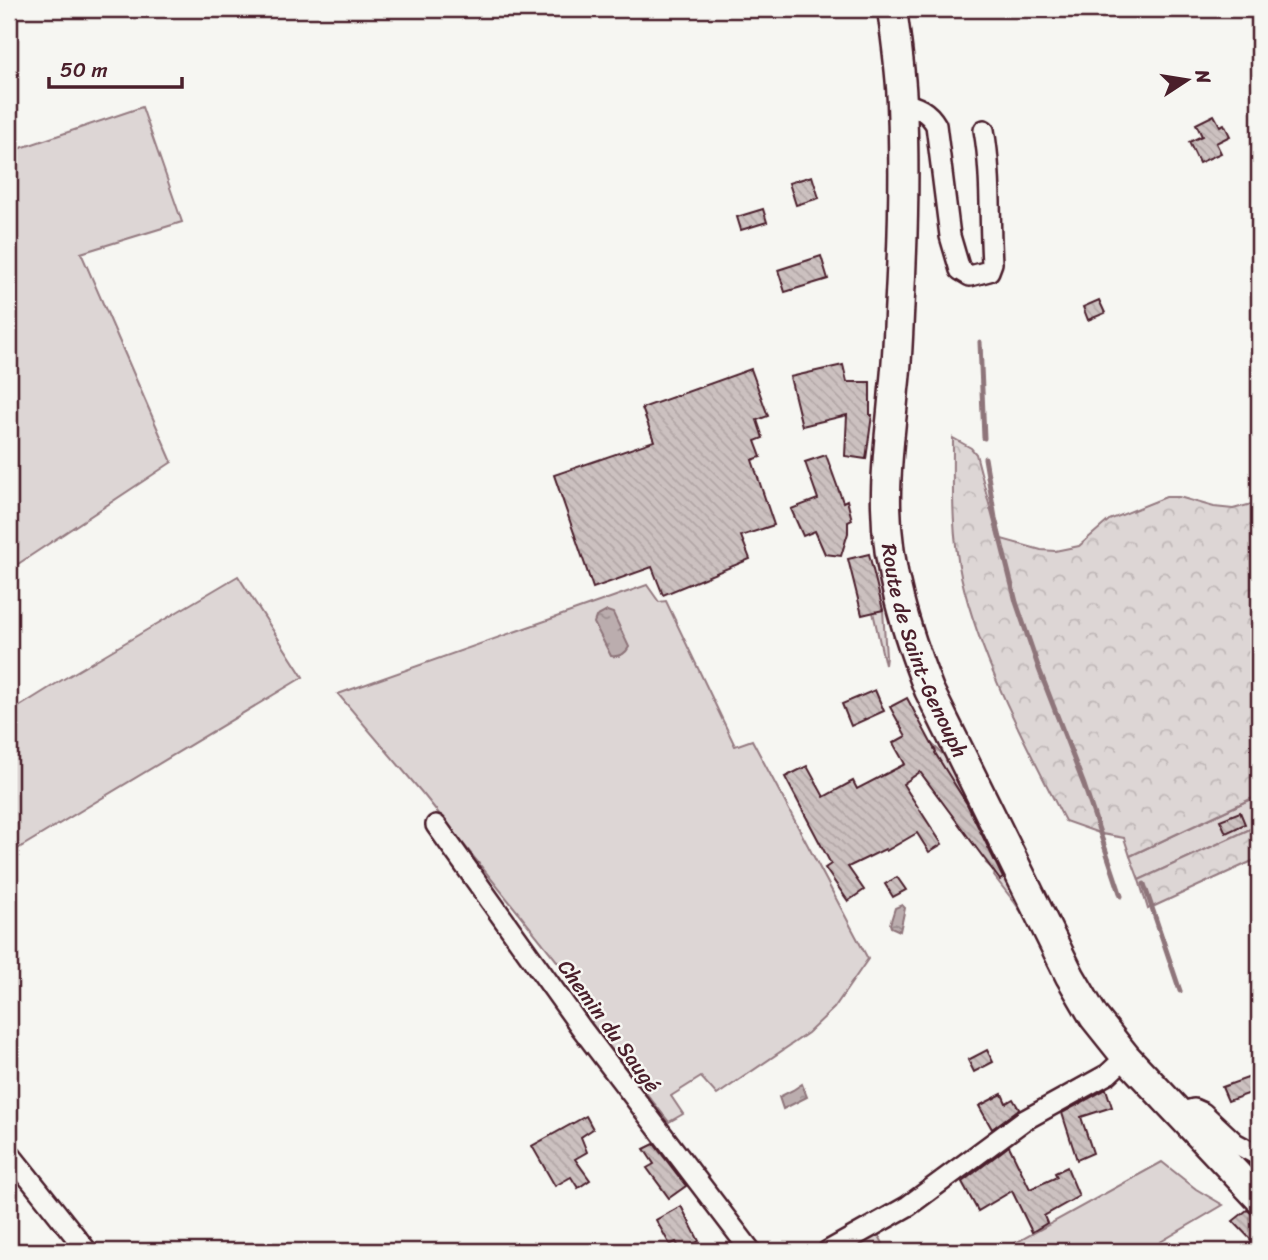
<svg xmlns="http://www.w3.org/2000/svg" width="1268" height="1260" font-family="Sriracha,sans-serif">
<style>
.green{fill:#ddd6d5;stroke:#947a80;stroke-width:2}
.forest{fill:url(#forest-crowns);stroke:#947a80;stroke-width:2}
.water{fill:url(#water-ripples);stroke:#8e747a;stroke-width:2}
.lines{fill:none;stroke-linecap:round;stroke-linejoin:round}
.stream{stroke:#8e747a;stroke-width:5}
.building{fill:url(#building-back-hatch);stroke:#4a1f2b;stroke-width:2}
.street-casing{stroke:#4a1f2b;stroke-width:24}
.secondary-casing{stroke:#4a1f2b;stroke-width:33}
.street{stroke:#f6f6f2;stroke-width:19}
.secondary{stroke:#f6f6f2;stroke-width:28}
.labels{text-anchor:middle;stroke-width:5;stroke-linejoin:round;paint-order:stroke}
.street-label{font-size:21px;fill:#4a1f2b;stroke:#f6f6f2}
</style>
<defs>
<pattern id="forest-crowns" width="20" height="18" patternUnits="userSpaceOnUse" patternTransform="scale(1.75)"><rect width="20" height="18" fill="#ddd6d5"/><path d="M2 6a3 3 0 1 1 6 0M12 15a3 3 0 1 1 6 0" fill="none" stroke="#bfb7b7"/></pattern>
<pattern id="water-ripples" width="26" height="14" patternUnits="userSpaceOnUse" patternTransform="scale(1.75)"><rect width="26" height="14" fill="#bbadae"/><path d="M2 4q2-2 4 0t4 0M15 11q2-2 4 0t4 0" fill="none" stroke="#9a8c8e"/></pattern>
<pattern id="building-back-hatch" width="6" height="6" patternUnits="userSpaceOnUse" patternTransform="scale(1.75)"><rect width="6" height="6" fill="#ccc1c0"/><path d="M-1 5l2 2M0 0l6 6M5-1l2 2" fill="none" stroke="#b1a5a5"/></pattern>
</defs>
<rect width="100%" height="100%" fill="#f6f6f2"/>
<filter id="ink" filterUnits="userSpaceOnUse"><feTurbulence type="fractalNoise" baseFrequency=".0143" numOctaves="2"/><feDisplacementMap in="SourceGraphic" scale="14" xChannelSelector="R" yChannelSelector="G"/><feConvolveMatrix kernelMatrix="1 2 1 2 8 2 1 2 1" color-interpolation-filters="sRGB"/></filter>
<g filter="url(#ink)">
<g class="green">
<path d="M 142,107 L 182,222 L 81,253 L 172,462 L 9,570 L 9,152 Z"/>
<path d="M 238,576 L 303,677 L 9,854 L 9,713 L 62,680 Z"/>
<path d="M 647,585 L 659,602 L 666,601 L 735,746 L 752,740 L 868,959 L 834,1008 L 808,1033 L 717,1095 L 701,1077 L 671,1096 L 683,1114 L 669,1122 L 591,1023 L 595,1018 L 596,1012 L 593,1006 L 424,795 L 338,694 Z"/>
<path d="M 883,610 L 886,657 L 885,665 L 873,612 Z"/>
<path d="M 931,743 L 952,763 L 1037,936 L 1015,903 L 994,876 L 995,871 L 986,863 L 995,856 L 994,850 L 986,839 L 988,837 L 966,803 L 967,802 L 963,795 L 960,795 L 935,753 L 936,751 Z"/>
<path d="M 1259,795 L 1259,825 L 1139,880 L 1130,856 Z"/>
<path d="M 1162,1162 L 1196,1189 L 1223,1205 L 1145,1251 L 1001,1251 Z"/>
<path d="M 877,1232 L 887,1251 L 843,1251 Z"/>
</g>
<g class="forest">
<path d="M 953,438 L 971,448 L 976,454 L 998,538 L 1041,550 L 1055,551 L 1079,546 L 1109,520 L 1166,497 L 1179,497 L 1214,507 L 1233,509 L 1259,502 L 1259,795 L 1130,856 L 1124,838 L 1102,834 L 1065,821 C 1026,745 980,659 961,576 C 951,530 953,484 953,438 Z"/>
<path d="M 1259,825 L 1259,858 L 1148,909 L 1139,880 Z"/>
</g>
<g class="water">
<path d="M 607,611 L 613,613 L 629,647 C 625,655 619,657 611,656 L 594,623 L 596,617 Z"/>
<path d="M 902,905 L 905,908 L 900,931 L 891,927 L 890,924 L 895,908 Z"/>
<path d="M 802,1084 L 807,1097 L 783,1109 L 779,1097 L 793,1090 Z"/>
</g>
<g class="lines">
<g class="stream">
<path d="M 980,342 L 984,438"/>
<path d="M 985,458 L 995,518 L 1016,602 L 1039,669 L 1084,785 L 1121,896"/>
<path d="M 1144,884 L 1180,991"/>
</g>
</g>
<g class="building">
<path d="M 1214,115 L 1220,126 L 1224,124 L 1230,136 L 1216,143 L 1221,153 L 1199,163 L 1189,142 L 1202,136 L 1196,124 Z"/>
<path d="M 812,176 L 819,198 L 796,205 L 789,183 Z"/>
<path d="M 763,209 L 767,222 L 741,230 L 737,217 Z"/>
<path d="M 821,256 L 828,279 L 785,292 L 778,270 Z"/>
<path d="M 1099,300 L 1105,313 L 1088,320 L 1083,307 Z"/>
<path d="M 843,365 L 847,382 L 870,382 L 870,415 L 872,415 L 866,459 L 845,456 L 847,415 L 802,426 L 790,377 Z"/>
<path d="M 751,369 L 768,416 L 757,420 L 763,438 L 755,441 L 761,457 L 752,460 L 774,525 L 741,536 L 750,559 L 663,595 L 652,567 L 593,588 L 554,475 L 654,441 L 642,408 Z"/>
<path d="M 826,455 L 843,502 L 847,500 L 852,520 L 848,522 L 848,533 L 841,556 L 825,554 L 815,531 L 803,536 L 791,509 L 818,499 L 805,462 Z"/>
<path d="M 869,554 L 883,610 L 862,615 L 848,559 Z"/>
<path d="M 875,690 L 884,711 L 851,726 L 842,704 Z"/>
<path d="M 907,698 L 936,752 L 935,753 L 967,804 L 1003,878 L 1000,880 L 920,772 L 903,784 L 942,844 L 929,852 L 917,833 L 886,851 L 885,849 L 848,867 L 864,890 L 848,901 L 825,868 L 831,864 L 785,777 L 807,766 L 824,797 L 853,781 L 857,789 L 905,764 L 893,743 L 906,736 L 890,707 Z"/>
<path d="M 1240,812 L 1245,824 L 1226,833 L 1220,820 Z"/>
<path d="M 897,877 L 906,890 L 893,897 L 885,884 Z"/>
<path d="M 987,1050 L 993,1062 L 974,1072 L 968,1060 Z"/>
<path d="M 1259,1074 L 1259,1090 L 1228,1101 L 1222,1087 Z"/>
<path d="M 1106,1089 L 1112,1107 L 1081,1117 L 1093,1153 L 1077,1160 L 1062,1113 Z"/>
<path d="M 1002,1094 L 1006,1103 L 1013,1099 L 1019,1109 L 992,1129 L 979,1106 Z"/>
<path d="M 586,1116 L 593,1129 L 581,1137 L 587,1152 L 575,1159 L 590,1180 L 578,1188 L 571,1177 L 555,1186 L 532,1146 Z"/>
<path d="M 654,1144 L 686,1186 L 669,1198 L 647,1168 L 654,1164 L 644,1149 Z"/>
<path d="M 1009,1146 L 1030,1189 L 1057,1177 L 1055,1173 L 1067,1167 L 1079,1196 L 1044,1216 L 1047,1223 L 1032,1232 L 1012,1191 L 978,1211 L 962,1182 Z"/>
<path d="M 681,1206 L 699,1241 L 681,1251 L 676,1242 L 670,1245 L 656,1220 Z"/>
<path d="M 1247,1210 L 1259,1219 L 1259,1248 L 1233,1221 Z"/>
</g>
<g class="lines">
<g class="street-casing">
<g id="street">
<path d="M 902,103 C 917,106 928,111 936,125 L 950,236 L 960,270 L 970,276 L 989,271 L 992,263 C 989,218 992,175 984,130"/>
<path d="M 436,825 L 582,1029 L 751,1251"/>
<path d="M 1179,1115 L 1186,1111 L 1194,1109 L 1203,1113 L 1235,1143 L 1259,1156"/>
<path d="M 9,1153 L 87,1251"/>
<path d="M 828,1251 L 908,1206 L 1023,1121 L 1108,1074 L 1126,1057"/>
</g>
</g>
<g class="secondary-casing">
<g id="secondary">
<path id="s1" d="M 892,9 C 896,40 901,72 902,104 C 905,174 903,245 899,315 C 898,340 897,365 894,389 C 891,428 885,467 886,506 C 887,570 906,631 929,690 L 1070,976 L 1094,1017 L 1126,1057 L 1259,1198"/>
</g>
</g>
<use href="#street" class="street"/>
<use href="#secondary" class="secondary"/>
</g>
</g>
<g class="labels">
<g class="street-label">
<text dy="7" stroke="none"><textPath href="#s1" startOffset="649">Route de Saint-Genouph</textPath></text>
<text transform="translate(609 1026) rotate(54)" y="7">Chemin du Saugé</text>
</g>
</g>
<rect width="1268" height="1260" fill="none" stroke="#f6f6f2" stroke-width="35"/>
<rect x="18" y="18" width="1233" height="1225" fill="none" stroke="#4a1f2b" stroke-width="2.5" filter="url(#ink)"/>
<g transform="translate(1187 80) rotate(78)" stroke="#f6f6f2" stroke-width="5" paint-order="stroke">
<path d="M0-5L12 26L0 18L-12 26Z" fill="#4a1f2b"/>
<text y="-10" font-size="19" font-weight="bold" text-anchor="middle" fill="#4a1f2b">N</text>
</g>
<path d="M49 77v10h133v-10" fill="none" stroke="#4a1f2b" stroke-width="3.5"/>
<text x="60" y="77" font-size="21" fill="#4a1f2b" stroke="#f6f6f2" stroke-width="5" paint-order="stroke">50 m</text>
</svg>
